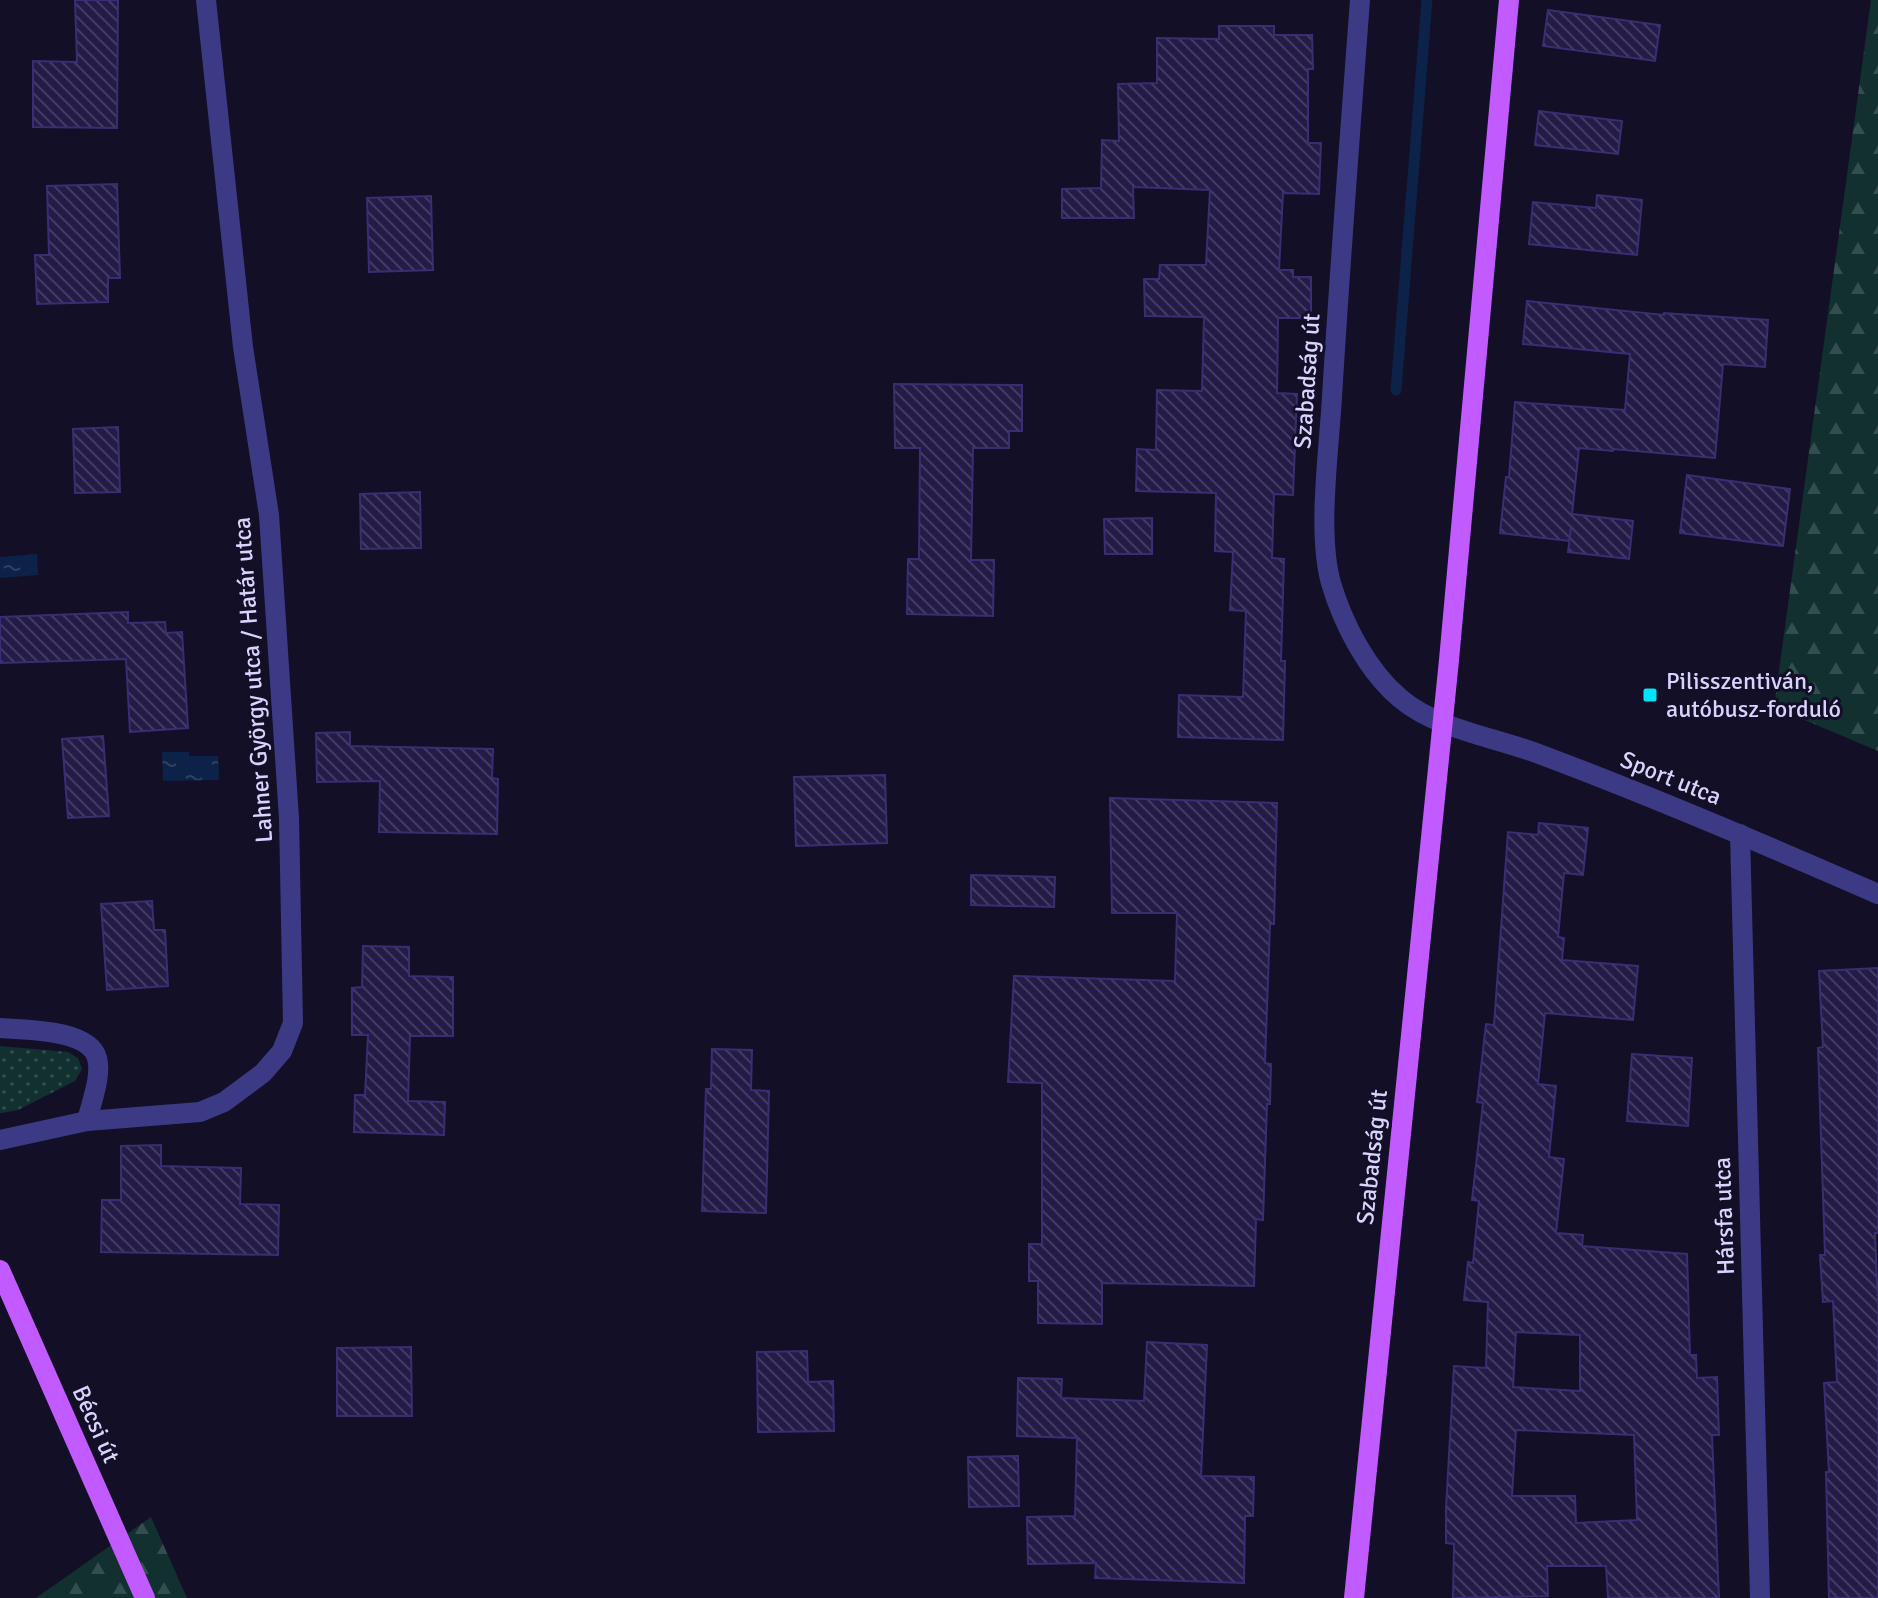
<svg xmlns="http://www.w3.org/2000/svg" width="1878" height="1598" font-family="Signika,sans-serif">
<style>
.grass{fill:url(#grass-dots)}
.forest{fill:url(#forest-firs)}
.water{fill:url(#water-ripples)}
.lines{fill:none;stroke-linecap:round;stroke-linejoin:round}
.stream{stroke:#0c2248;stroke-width:11}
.building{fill:url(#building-back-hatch);stroke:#3b2d73;stroke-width:2;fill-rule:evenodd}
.minor{stroke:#3d3a85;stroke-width:20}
.major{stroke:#c25bff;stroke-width:20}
.poi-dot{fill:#00e5ff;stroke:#130f26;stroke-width:3}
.labels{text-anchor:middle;stroke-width:6;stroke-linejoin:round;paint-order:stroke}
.street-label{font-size:24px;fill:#d9d4ff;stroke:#130f26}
.poi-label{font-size:24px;fill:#d9d4ff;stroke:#130f26;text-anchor:start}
</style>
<defs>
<pattern id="grass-dots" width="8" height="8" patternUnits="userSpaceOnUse" patternTransform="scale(2)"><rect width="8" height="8" fill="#12302f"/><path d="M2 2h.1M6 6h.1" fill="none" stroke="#344d4e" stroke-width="1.8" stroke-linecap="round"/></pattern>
<pattern id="forest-firs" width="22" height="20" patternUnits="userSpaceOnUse" patternTransform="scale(2)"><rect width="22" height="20" fill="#12302f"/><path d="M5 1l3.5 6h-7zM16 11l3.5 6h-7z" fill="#344d4e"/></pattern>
<pattern id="water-ripples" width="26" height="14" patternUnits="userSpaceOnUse" patternTransform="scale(2)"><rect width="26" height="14" fill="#0c2248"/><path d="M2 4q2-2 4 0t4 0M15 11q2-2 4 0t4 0" fill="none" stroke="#2f4163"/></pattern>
<pattern id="building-back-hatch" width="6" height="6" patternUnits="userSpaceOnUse" patternTransform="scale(2)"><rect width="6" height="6" fill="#241b47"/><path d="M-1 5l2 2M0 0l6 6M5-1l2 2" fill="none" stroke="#433b63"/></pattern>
</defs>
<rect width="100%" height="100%" fill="#130f26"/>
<path class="grass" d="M 0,1046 L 68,1052 L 78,1058 L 82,1069 L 75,1081 L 18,1110 L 2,1113 L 0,1113 Z"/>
<g class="forest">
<path d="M 1871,0 L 1878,0 L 1878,751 L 1774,707 Z"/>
<path d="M 151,1517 L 187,1598 L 36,1598 Z"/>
</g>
<g class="water">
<path d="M 37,554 L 38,575 L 0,578 L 0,557 Z"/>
<path d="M 162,752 L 189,752 L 189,756 L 218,756 L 219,780 L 163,781 Z"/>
</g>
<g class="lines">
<path class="stream" d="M 1396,390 L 1427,0"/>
</g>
<g class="building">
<path d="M 75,0 L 118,0 L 117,128 L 33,127 L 33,61 L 77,62 Z"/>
<path d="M 1548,10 L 1660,25 L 1655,61 L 1543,46 Z"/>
<path d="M 1219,26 L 1274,26 L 1274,35 L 1312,35 L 1313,69 L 1308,69 L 1308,143 L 1321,143 L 1319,194 L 1283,193 L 1279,270 L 1293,270 L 1293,277 L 1311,277 L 1311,318 L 1278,318 L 1277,393 L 1297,394 L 1293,495 L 1274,494 L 1272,558 L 1284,559 L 1281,661 L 1285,661 L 1283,740 L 1178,737 L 1179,695 L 1243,697 L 1246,611 L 1230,610 L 1233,552 L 1215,551 L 1216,493 L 1136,491 L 1137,449 L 1156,450 L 1157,390 L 1202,391 L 1204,317 L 1145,316 L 1144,279 L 1159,279 L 1160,265 L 1206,265 L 1210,190 L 1133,187 L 1134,218 L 1062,218 L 1062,189 L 1101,188 L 1102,140 L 1119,141 L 1118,84 L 1157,83 L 1157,38 L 1219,39 Z"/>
<path d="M 1539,111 L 1622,121 L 1618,154 L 1535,145 Z"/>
<path d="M 117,184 L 120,278 L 108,278 L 108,302 L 37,304 L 35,255 L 49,255 L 47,186 Z"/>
<path d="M 1597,195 L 1642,200 L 1637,255 L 1529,244 L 1533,202 L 1596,208 Z"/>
<path d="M 431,196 L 433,270 L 369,272 L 367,198 Z"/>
<path d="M 1527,301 L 1664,315 L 1664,313 L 1768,320 L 1765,367 L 1723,364 L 1715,458 L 1613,449 L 1613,451 L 1579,448 L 1572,514 L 1633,521 L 1629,559 L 1568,552 L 1571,528 L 1569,541 L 1500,533 L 1506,477 L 1509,477 L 1515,402 L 1625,410 L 1630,354 L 1523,344 Z"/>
<path d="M 894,384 L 1022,385 L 1022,431 L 1009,431 L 1009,448 L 973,448 L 971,560 L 994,560 L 993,616 L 907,614 L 908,559 L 919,559 L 920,448 L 895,448 Z"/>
<path d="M 118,427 L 120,492 L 75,493 L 73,429 Z"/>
<path d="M 1687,475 L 1790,489 L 1783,546 L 1680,533 Z"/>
<path d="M 420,492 L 421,548 L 361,549 L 360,494 Z"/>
<path d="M 1152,518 L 1152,554 L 1105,554 L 1104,519 Z"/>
<path d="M 128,612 L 128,623 L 165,622 L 166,633 L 182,632 L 188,728 L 130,732 L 126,659 L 0,663 L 0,617 Z"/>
<path d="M 350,732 L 350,746 L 493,749 L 492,778 L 498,779 L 497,834 L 379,832 L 380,781 L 317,782 L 316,733 Z"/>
<path d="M 103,736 L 109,816 L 68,818 L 62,739 Z"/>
<path d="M 885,775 L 887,843 L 796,846 L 794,777 Z"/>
<path d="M 1110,798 L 1277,803 L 1274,924 L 1270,924 L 1265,1063 L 1271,1064 L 1270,1104 L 1267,1104 L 1263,1220 L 1256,1219 L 1254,1286 L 1102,1283 L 1102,1324 L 1038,1323 L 1038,1281 L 1029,1281 L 1029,1244 L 1042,1244 L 1042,1083 L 1008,1082 L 1014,976 L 1175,981 L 1177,913 L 1112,913 Z"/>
<path d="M 1539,823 L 1588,828 L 1583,875 L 1564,873 L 1558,937 L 1564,938 L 1562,960 L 1638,966 L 1633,1020 L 1545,1013 L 1538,1084 L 1556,1086 L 1549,1157 L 1564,1159 L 1556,1233 L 1583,1235 L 1582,1246 L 1687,1254 L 1690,1355 L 1696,1355 L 1697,1378 L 1717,1377 L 1719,1435 L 1712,1435 L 1719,1598 L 1608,1598 L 1606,1566 L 1547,1566 L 1548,1596 L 1453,1598 L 1454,1544 L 1446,1543 L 1446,1508 L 1454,1366 L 1486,1368 L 1488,1302 L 1464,1300 L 1468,1262 L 1473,1263 L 1479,1201 L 1472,1200 L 1483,1103 L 1477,1102 L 1486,1024 L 1494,1025 L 1508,832 L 1538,835 ZM 1516,1332 L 1580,1335 L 1580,1391 L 1513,1387 ZM 1516,1430 L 1634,1435 L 1637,1520 L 1576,1523 L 1575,1496 L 1512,1496 Z"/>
<path d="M 971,875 L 1055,877 L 1054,907 L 971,905 Z"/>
<path d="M 152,901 L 154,930 L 165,930 L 168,986 L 107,990 L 101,904 Z"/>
<path d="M 363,946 L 409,947 L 409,976 L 453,977 L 453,1036 L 410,1036 L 408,1101 L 445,1102 L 444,1135 L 354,1132 L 355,1095 L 365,1095 L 368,1035 L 352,1035 L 352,988 L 362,987 Z"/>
<path d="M 1878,968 L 1878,1233 L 1875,1233 L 1878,1306 L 1878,1598 L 1829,1598 L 1826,1472 L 1829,1472 L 1824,1383 L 1837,1382 L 1833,1301 L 1823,1302 L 1820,1255 L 1825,1255 L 1818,1048 L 1823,1047 L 1819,971 Z"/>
<path d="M 712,1049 L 752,1050 L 751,1090 L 769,1091 L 766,1213 L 702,1211 L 706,1089 L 711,1089 Z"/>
<path d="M 1632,1054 L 1692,1058 L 1688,1126 L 1627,1121 Z"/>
<path d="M 161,1145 L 161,1166 L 241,1168 L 240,1204 L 279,1205 L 278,1255 L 101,1252 L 102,1200 L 121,1200 L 121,1146 Z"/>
<path d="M 1147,1342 L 1207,1345 L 1201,1476 L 1254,1477 L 1253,1516 L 1245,1516 L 1244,1583 L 1095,1578 L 1096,1563 L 1028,1564 L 1027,1517 L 1075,1516 L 1077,1438 L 1017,1436 L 1018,1378 L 1062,1379 L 1061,1398 L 1144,1401 Z"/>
<path d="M 411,1347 L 412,1416 L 337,1416 L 337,1348 Z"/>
<path d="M 807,1351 L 808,1382 L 833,1381 L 834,1431 L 758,1432 L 757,1352 Z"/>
<path d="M 1018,1456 L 1019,1506 L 969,1507 L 968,1457 Z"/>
</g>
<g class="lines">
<g class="minor">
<path d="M 1360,0 C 1350,132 1340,265 1332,397 C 1329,450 1317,534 1331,583 C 1343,624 1368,672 1401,699 C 1438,730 1495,737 1539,754 C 1654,797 1766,845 1878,894"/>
<path d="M 1740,834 L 1760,1598"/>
<path d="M 0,1028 C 25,1030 89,1029 97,1058 C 102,1076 91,1103 87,1121"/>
<path d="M 0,1140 L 87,1121 L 200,1112 L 224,1102 L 263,1073 L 282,1051 L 293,1023 L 289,818 L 269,515 L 243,347 L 206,0"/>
</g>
<g class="major">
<path d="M 0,1270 L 145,1598"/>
<path d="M 1354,1598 L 1449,660 L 1509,0"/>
</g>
</g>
<rect class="poi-dot" x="1642" y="687" width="16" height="16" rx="4"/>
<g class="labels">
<g class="street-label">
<text transform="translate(1307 381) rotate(-86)" y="8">Szabadság út</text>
<text transform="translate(253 680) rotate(-94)" y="8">Lahner György utca / Határ utca</text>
<text transform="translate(1671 778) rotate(22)" y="8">Sport utca</text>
<text transform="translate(1372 1157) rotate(-84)" y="8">Szabadság út</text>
<text transform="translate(1724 1216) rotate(-92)" y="8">Hársfa utca</text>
<text transform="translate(96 1424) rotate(66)" y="8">Bécsi út</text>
</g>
<g class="poi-label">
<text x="1666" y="689">Pilisszentiván,<tspan x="1666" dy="28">autóbusz-forduló</tspan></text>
</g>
</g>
</svg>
